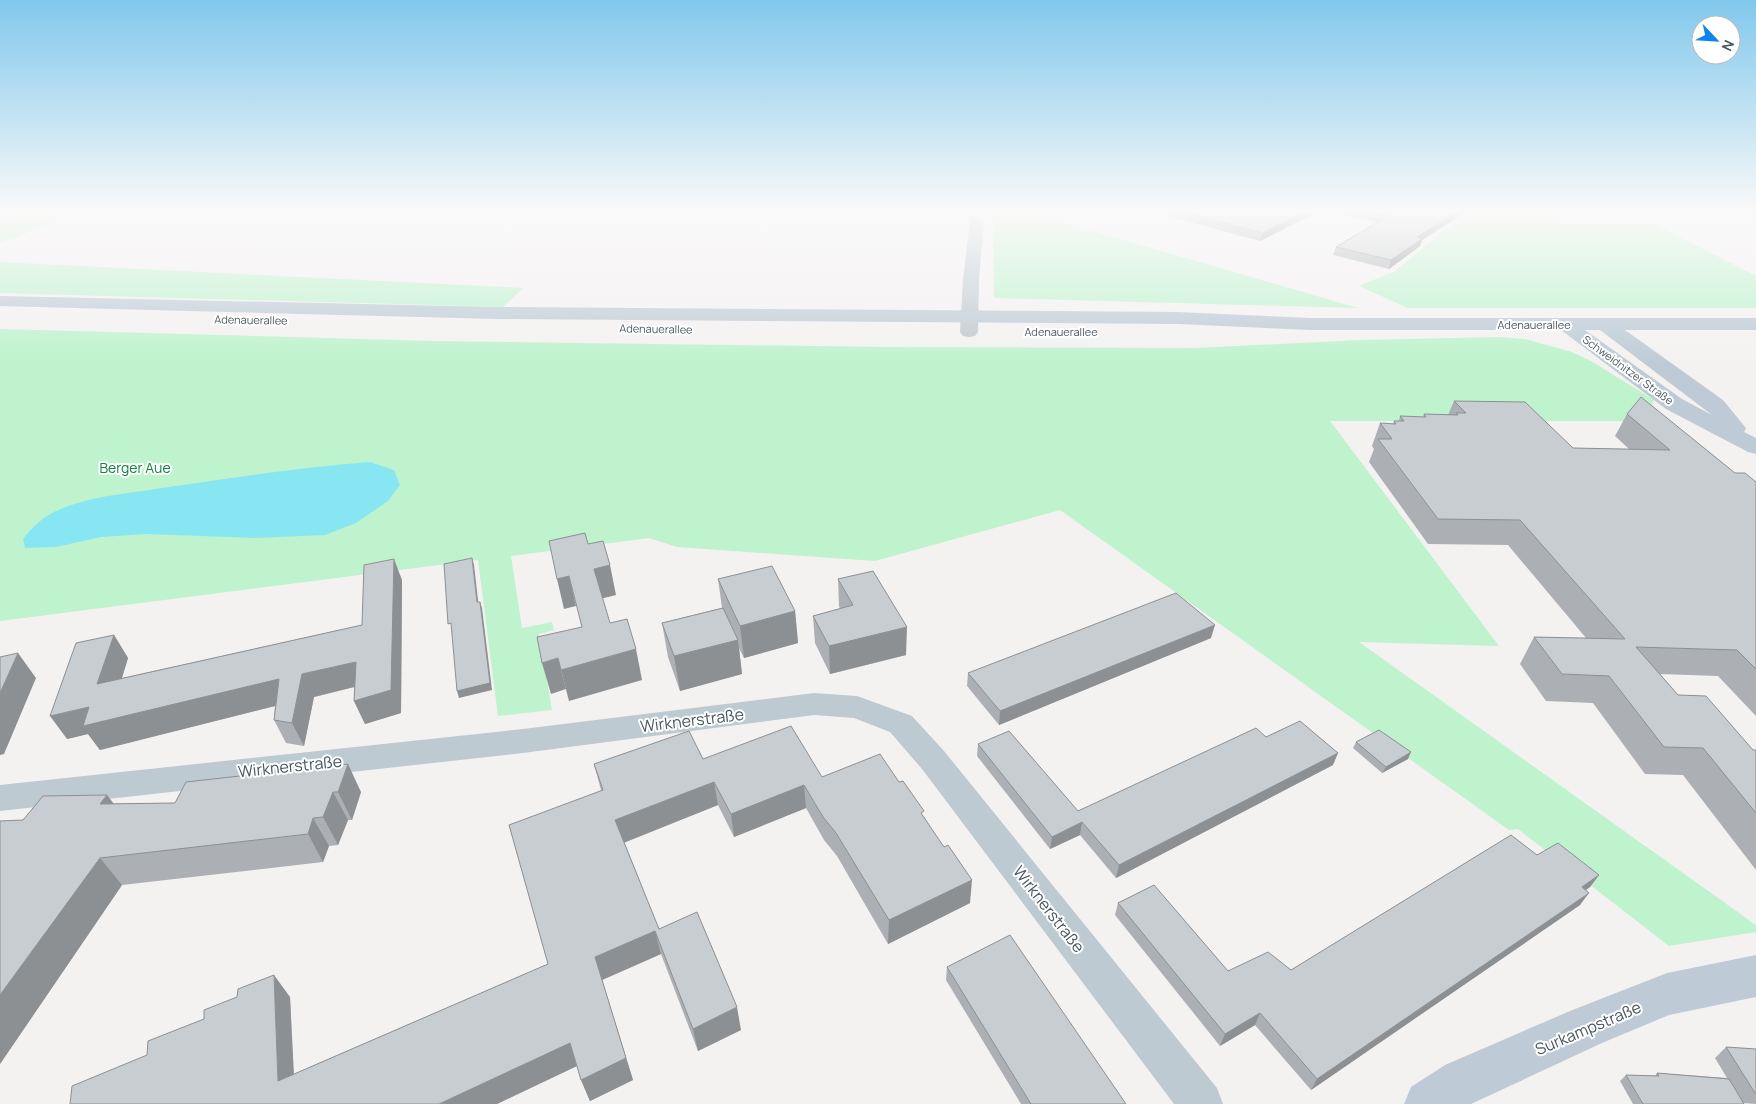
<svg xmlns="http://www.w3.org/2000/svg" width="1756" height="1104" font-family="Manrope,sans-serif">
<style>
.green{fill:#bef3cd}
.water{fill:#88e6f3}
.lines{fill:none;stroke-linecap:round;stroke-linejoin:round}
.street{fill:#becad1;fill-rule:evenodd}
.secondary{fill:#becbd6;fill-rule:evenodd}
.wall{fill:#acb0b4}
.shaded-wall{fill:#8c9092}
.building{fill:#c8cdd1;stroke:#8c9092}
.labels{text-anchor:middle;stroke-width:4;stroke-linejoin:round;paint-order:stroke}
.far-street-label{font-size:11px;fill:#475760;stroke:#fff}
.park-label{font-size:14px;fill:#118340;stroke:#fff}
.near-street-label{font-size:16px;fill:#475760;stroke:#fff}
</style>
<rect width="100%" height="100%" fill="#f4f1f1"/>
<g class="green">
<path d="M 37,210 L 84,210 L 12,239 L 0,242 L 0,224 Z"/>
<path d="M 985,210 L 1025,210 L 1023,211 L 1358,308 L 994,298 L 993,222 Z"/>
<path d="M 1467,212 L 1545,212 L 1566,224 L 1655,224 L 1756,276 L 1756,308 L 1408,308 L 1359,286 L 1395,271 Z"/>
<path d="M 0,262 L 523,288 L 503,307 L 0,293 Z"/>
<path d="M 0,329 L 432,341 L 886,347 L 1196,348 L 1361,340 L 1499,337 L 1525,339 L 1572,352 L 1591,361 L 1654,400 L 1645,421 L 1330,421 L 1499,646 L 1359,642 L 1756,925 L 1756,932 L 1669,946 L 1518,829 L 1509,830 L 1060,510 L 875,561 L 677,547 L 649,538 L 511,556 L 522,628 L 552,622 L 554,630 L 539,634 L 552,710 L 498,716 L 478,560 L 0,621 Z"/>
</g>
<path class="water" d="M 370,462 L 394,470 L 400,485 L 388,501 L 356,523 L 325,535 L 256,538 L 146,534 L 101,537 L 56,547 L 25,548 L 23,539 C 32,527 41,519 54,512 C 87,496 126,494 162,488 C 231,478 300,467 370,462 Z"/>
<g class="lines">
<g class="street">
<path d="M 961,210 L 974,210 L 984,222 L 979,279 L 978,332 L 975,336 L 969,337 L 963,336 L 960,332 L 963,279 L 970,222 Z"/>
<path d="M 814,693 L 857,696 L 912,716 L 944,751 L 1217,1088 L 1223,1104 L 1174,1104 L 922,769 L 890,732 L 854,718 L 814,715 L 523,753 L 0,811 L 0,785 L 523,729 Z"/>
</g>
<g class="secondary">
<path d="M 0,296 L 498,307 L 1178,312 L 1311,318 L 1756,318 L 1756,330 L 1625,330 L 1723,400 L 1746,428 L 1744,432 L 1756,438 L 1756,454 L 1748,452 L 1666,409 L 1561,330 L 1311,330 L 1178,324 L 498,319 L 0,306 ZM 1585,330 L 1600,330 L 1712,415 L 1682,399 Z"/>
<path d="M 1756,955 L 1756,997 L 1669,1015 L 1602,1043 L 1471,1104 L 1404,1104 L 1411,1087 L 1445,1065 L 1570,1011 L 1667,973 Z"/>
</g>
</g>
<g class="wall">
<path d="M 1122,210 L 1321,210 L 1260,241 L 1153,212 L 1144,216 Z"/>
<path d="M 1323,210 L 1469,210 L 1422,240 L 1420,246 L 1389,269 L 1333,255 L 1336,247 L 1377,222 Z"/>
<path d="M 1454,401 L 1573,448 L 1629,449 L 1615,436 L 1627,414 L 1735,473 L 1756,482 L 1756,716 L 1718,676 L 1660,674 L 1678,695 L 1753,750 L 1756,750 L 1756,870 L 1683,775 L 1645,774 L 1593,703 L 1546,701 L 1520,664 L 1534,637 L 1586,638 L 1508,545 L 1428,544 L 1369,462 L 1374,449 L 1372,446 L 1380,423 L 1393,424 L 1394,421 L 1399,421 L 1400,416 L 1423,417 L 1424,414 L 1448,415 Z"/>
<path d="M 718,579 L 795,611 L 798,643 L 744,658 L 739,648 L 742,674 L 680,691 L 668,657 L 662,623 L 722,608 Z"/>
<path d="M 838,579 L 906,655 L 830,674 L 815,643 L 813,616 L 840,609 L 839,606 Z"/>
<path d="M 402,580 L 401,713 L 365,724 L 354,701 L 354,687 L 314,697 L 304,746 L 286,743 L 274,720 L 275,706 L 100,750 L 88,734 L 67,739 L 114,635 L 128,658 L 122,678 L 362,625 Z"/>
<path d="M 1211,638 L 999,725 L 967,686 L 968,673 Z"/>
<path d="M 1266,737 L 1333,765 L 1116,878 L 1080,835 L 1050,849 L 977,756 L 978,744 L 1078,811 Z"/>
<path d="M 1356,742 L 1408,759 L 1382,773 L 1353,748 Z"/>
<path d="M 703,759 L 822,777 L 924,817 L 970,903 L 888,944 L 837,856 L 824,840 L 806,808 L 734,837 L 718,805 L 624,842 L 659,929 L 741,1030 L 698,1051 L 661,954 L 602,980 L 633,1080 L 590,1101 L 581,1080 L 577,1066 L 497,1104 L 147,1055 L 237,997 L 290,997 L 294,1074 L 548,964 L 601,790 L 594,764 Z"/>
<path d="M 186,782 L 361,792 L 352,820 L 348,820 L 338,845 L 329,846 L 323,862 L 122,885 L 0,1064 L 0,821 L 23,820 L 107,795 L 114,804 L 175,803 Z"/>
<path d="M 1537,855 L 1599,875 L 1590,887 L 1586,890 L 1580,905 L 1311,1090 L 1255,1025 L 1220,1046 L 1115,915 L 1118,903 L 1228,971 L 1291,970 Z"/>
<path d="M 947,967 L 1126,1104 L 1021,1104 L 946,980 Z"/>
<path d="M 1726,1047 L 1756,1049 L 1756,1104 L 1743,1103 L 1744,1104 L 1633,1104 L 1620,1081 L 1626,1075 L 1655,1076 L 1657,1073 L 1727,1078 L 1715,1058 Z"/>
</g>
<g class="shaded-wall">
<path d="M 1145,210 L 1153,210 L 1153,212 L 1144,216 Z"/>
<path d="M 1308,210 L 1321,210 L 1260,241 L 1262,233 Z"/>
<path d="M 1460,210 L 1469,210 L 1422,240 L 1420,246 L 1389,269 L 1391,260 L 1417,237 Z"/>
<path d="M 472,558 L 474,565 L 479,609 L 477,602 Z"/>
<path d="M 394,559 L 402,580 L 401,713 L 365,724 L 354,701 Z"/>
<path d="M 610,565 L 616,595 L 600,599 L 594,569 Z"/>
<path d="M 569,576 L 576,606 L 564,609 L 557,579 Z"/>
<path d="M 480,602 L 482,608 L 492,690 L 459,698 L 457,691 Z"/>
<path d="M 795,611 L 798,643 L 744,658 L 740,626 Z"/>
<path d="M 1215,625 L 1211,638 L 999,725 L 1000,711 Z"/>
<path d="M 907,627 L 906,655 L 830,674 L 829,646 Z"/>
<path d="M 114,635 L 128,658 L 113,707 L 97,684 Z"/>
<path d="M 738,640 L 742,674 L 680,691 L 674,656 Z"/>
<path d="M 636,649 L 642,680 L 569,701 L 561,670 Z"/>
<path d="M 18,653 L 36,678 L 4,754 L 0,755 L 0,693 Z"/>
<path d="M 558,658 L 566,689 L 551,694 L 542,663 Z"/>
<path d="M 356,662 L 366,684 L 314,697 L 304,746 L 292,723 L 302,674 Z"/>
<path d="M 279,679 L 291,702 L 100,750 L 88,734 L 67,739 L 50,716 L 89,707 Z"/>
<path d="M 1411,752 L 1408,759 L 1382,773 L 1386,767 Z"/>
<path d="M 1338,753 L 1333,765 L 1116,878 L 1119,865 Z"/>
<path d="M 348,764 L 361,792 L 352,820 L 338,792 Z"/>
<path d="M 714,782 L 718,805 L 621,844 L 615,820 Z"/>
<path d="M 804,785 L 806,808 L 734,837 L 731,814 Z"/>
<path d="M 333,792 L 348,820 L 338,845 L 323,817 Z"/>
<path d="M 107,795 L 128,823 L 100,804 Z"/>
<path d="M 313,818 L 329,846 L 323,862 L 308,834 Z"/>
<path d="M 1082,822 L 1080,835 L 1050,849 L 1052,837 Z"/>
<path d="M 100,858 L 122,885 L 0,1064 L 0,995 Z"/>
<path d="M 1599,875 L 1590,887 L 1573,899 L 1582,887 Z"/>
<path d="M 972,880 L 970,903 L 888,944 L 889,920 Z"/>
<path d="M 1589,893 L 1580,905 L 1311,1090 L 1317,1079 Z"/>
<path d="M 655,931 L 661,954 L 602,980 L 633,1080 L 590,1101 L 581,1080 L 595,957 Z"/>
<path d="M 274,975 L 290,997 L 295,1103 L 278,1081 Z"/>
<path d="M 737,1007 L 741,1030 L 698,1051 L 693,1029 Z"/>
<path d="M 1260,1013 L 1255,1025 L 1220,1046 L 1225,1034 Z"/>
<path d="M 570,1043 L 579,1065 L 497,1104 L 439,1104 Z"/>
</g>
<g class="building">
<path d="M 1174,210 L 1308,210 L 1262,233 Z"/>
<path d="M 1359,210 L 1460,210 L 1417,237 L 1423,238 L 1391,260 L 1336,247 L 1388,216 Z"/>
<path d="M 1641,397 L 1735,473 L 1745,473 L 1756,482 L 1756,669 L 1737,650 L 1636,647 L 1678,695 L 1706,696 L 1753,750 L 1756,750 L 1756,813 L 1703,748 L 1664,747 L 1609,676 L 1562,674 L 1534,637 L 1625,639 L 1520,520 L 1438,519 L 1378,439 L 1392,439 L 1380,423 L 1396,424 L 1394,421 L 1404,421 L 1400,416 L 1426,417 L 1424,414 L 1458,415 L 1456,413 L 1466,413 L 1454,401 L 1525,402 L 1573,448 L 1670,450 L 1627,414 Z"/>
<path d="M 585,533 L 588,544 L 603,541 L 610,565 L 594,569 L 610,623 L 627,619 L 636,649 L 561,670 L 558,658 L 542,663 L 537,637 L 582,627 L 569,576 L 557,579 L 549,541 Z"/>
<path d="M 472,558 L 477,602 L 480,602 L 490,683 L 457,691 L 451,623 L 448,624 L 444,564 Z"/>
<path d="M 394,559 L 391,690 L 354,701 L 356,662 L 302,674 L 292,723 L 274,720 L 279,679 L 83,726 L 89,707 L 50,716 L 76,643 L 114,635 L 97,684 L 362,625 L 364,565 Z"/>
<path d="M 772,566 L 795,611 L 740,626 L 718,579 Z"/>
<path d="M 873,571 L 907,627 L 829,646 L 813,616 L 853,605 L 838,579 Z"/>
<path d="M 1176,593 L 1215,625 L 1000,711 L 968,673 Z"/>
<path d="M 723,608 L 738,640 L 674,656 L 662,623 Z"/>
<path d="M 18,653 L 0,693 L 0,657 Z"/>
<path d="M 1300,721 L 1338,753 L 1119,865 L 1082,822 L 1052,837 L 978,744 L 1009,731 L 1078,811 L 1256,728 L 1266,737 Z"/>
<path d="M 791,726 L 822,777 L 880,754 L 899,782 L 903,781 L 924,811 L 921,813 L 944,847 L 948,845 L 972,880 L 889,920 L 836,833 L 823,817 L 804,785 L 731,814 L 714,782 L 615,820 L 659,929 L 697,912 L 737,1007 L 693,1029 L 655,931 L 595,957 L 626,1058 L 581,1080 L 570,1043 L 439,1104 L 70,1104 L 72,1086 L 147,1055 L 148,1041 L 204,1019 L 204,1010 L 237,997 L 238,989 L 274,975 L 278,1081 L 548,964 L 509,825 L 603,790 L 594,764 L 689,731 L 703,759 Z"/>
<path d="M 1379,730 L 1411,752 L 1386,767 L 1356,742 Z"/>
<path d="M 348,764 L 338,792 L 333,792 L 323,817 L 313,818 L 308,834 L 100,858 L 0,995 L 0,821 L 23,820 L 43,796 L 107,795 L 100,804 L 175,803 L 186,782 Z"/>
<path d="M 1511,835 L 1537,855 L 1558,843 L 1599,875 L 1582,887 L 1589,893 L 1317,1079 L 1260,1013 L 1225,1034 L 1118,903 L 1154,885 L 1228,971 L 1268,952 L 1291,970 Z"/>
<path d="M 1010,935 L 1126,1104 L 1031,1104 L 947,967 Z"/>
<path d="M 1726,1047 L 1756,1049 L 1756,1093 L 1755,1093 Z"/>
<path d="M 1657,1073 L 1729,1079 L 1744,1104 L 1643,1104 L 1626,1075 L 1659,1076 Z"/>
</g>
<linearGradient id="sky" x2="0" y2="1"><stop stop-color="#81c8ec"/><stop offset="0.58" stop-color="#faf9f9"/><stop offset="1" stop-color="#faf9f9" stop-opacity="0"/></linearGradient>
<rect width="1756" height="364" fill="url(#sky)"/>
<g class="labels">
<g class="far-street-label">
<text transform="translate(251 320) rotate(1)" y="4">Adenauerallee</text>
<text x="1534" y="329">Adenauerallee</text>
<text transform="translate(656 329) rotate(1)" y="4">Adenauerallee</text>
<text x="1061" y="336">Adenauerallee</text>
<text transform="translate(1628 370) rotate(36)" y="4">Schweidnitzer Straße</text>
</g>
<g class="park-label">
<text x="135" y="473">Berger Aue</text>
</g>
<g class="near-street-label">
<text transform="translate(692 720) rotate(-7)" y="6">Wirknerstraße</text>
<text transform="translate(290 766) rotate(-6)" y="6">Wirknerstraße</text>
<text transform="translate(1049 909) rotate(52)" y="6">Wirknerstraße</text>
<text transform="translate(1588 1028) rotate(-23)" y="6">Surkampstraße</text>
</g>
</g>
<g transform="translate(1716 40) rotate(115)"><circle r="24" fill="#ffffff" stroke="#b5bcbf"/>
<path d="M0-4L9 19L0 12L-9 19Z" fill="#0c85f2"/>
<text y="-8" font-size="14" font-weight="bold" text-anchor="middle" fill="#475760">N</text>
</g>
</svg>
